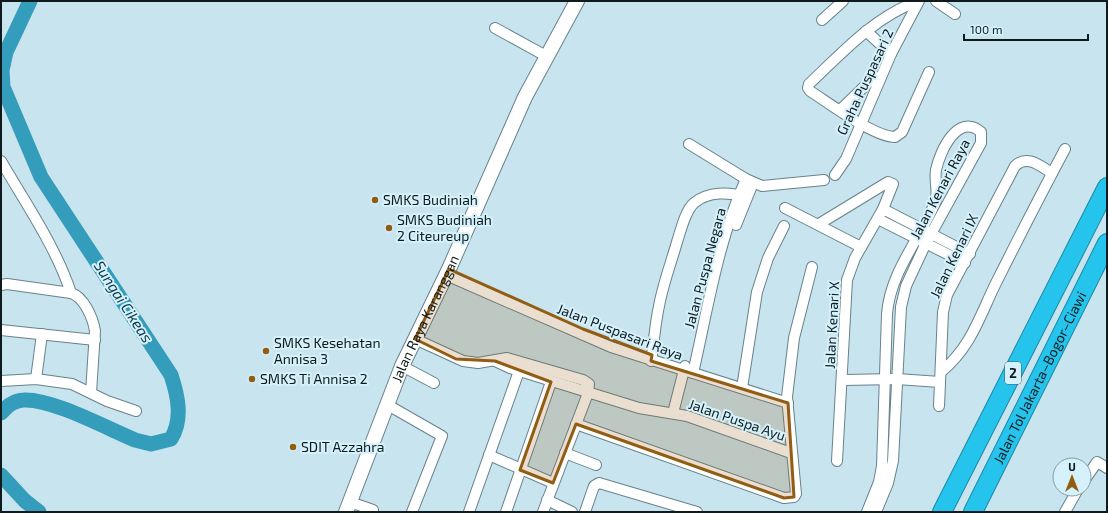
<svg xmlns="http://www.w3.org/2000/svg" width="1108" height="513" font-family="'Exo 2',sans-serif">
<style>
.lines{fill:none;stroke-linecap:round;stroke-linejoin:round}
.river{stroke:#339dbb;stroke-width:15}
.street-casing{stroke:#68828b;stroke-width:12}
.secondary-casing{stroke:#68828b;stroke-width:16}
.highway-casing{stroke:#1d88a4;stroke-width:20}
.street{stroke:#fff;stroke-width:10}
.secondary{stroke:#fff;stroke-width:14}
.highway{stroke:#25c4ed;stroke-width:18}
.marked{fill:#925c12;fill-opacity:0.2;stroke:#925c12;stroke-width:3;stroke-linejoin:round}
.poi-dot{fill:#925c12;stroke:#d5f1fc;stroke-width:1.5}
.labels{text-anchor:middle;stroke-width:4;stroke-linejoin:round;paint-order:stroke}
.shield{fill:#d5f1fc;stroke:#4a5a60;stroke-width:1}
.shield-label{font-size:13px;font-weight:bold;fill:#0f1a1d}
.street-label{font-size:14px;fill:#0f1a1d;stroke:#d5f1fc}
.poi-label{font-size:14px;fill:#0f1a1d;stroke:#d5f1fc;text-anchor:start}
.water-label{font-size:15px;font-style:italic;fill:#0b3a47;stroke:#d5f1fc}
</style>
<rect width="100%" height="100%" fill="#c8e4ee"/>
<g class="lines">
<g class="river">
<path d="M 1,413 C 7,406 14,400 24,400 C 53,399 106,428 135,440 L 151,444 L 171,439 C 183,419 178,396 171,375 L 41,177 L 3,87 L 2,70 L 6,52 L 30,1"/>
<path d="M 1,475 L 25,501 L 39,512"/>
</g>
<g class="street-casing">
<g id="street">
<path d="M 918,1 C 874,17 842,53 809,84 L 808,88 L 810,91 C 829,103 874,137 895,137 L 902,132 L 929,72"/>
<path d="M 936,1 L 955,14"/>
<path d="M 822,20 L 843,1"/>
<path d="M 495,28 L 546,56"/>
<path d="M 866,31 L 891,54"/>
<path d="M 840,110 L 869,82 L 881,76"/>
<path d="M 689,144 L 746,179 L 762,186 L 824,180"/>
<path d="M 1,161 C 25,202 56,247 71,293"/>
<path d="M 835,175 L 846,159 L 891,54 L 919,1"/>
<path d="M 785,208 L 861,247"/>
<path d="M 883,209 L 970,254"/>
<path d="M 878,219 L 965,263"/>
<path d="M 819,224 L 888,182 L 893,184 L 883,209 L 855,258 L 847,280 L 837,461"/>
<path d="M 736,225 L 753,183"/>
<path d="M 446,275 L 611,347 L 788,403"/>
<path d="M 1,285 L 7,284 L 71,293 C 84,297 93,318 95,331 L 91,393"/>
<path d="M 1,330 L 95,340"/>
<path d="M 415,339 L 463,361 L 478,363 L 507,358 L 583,380 L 589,384 L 588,393 L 543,512"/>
<path d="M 495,361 L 510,368 L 639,408 L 687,416 L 791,453"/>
<path d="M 651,361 C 654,343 655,324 659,306 C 663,284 671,263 677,242 C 681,230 685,211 694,203 C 708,191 730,192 746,197"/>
<path d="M 402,366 L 434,383"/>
<path d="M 941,372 C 971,347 979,318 995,285 C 1018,239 1041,194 1065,149"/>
<path d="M 693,373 C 708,308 718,240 746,179"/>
<path d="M 36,379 L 42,334"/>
<path d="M 843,380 L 897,379 L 940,382"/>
<path d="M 1,381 L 36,379 L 72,384 L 107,401 L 136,411"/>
<path d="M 742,388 L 757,292 L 768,258 L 784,226"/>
<path d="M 386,404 L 442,436 L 412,512"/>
<path d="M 939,406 L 943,312 L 947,295 L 1015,166 C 1027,154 1040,166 1052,173"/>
<path d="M 673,413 L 685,366"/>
<path d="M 576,424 L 784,498 L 794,497 L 796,494 L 787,397 L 794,338 L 812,267"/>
<path d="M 565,453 L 596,465"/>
<path d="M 489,455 L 553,483"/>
<path d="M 1084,481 L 1097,462 L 1107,468"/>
<path d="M 547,500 L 572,512"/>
<path d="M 350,502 L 373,510"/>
<path d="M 469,512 L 519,371"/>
<path d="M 506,512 L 551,382"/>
<path d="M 585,512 L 594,486 L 599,483 L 697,512"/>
<path d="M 867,512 L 879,482 L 882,466 L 887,314 C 890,273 919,240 935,203 C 939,192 934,181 936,170 C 940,151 958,112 981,132 L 981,143 L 926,243 L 906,286 L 901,307 L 893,461 L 888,483 L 876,512"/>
<path d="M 1065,512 L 1078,489"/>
</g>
</g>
<g class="secondary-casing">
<g id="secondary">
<path id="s1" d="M 346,512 L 402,366 L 449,269 L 525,97 L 577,1"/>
</g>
</g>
<g class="highway-casing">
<g id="highway">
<path d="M 942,512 L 1107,187"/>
<path id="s2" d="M 973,512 L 1107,243"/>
</g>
</g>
<use href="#street" class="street"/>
<use href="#secondary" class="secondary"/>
<use href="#highway" class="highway"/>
</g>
<path class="marked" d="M 449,269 L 583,329 L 652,355 L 651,361 L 788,403 L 794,497 L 784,498 L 576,424 L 553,483 L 520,470 L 551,382 L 495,361 L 456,359 L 415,339 Z"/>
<g class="poi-dot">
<circle cx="375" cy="200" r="4"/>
<circle cx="389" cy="228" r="4"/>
<circle cx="266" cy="351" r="4"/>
<circle cx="252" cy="379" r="4"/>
<circle cx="293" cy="447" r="4"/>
</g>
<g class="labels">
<rect class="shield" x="1005" y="362" width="16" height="22" rx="3"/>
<g class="shield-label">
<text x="1013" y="378">2</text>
</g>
<g class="street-label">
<text transform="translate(865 82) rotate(-65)" y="5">Graha Puspasari 2</text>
<text transform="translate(940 189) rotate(-62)" y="5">Jalan Kenari Raya</text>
<text transform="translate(954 256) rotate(-64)" y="5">Jalan Kenari IX</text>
<text transform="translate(705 268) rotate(-75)" y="5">Jalan Puspa Negara</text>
<text dy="5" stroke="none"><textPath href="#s1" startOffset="209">Jalan Raya Karanggan</textPath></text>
<text transform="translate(832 325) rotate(-87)" y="5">Jalan Kenari X</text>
<text transform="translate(620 332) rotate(21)" y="5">Jalan Puspasari Raya</text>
<text dy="5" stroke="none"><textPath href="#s2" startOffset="150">Jalan Tol Jakarta–Bogor–Ciawi</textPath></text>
<text transform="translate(737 420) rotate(19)" y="5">Jalan Puspa Ayu</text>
</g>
<g class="poi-label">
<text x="383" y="205">SMKS Budiniah</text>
<text x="397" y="225">SMKS Budiniah<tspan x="397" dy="16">2 Citeureup</tspan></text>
<text x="274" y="348">SMKS Kesehatan<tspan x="274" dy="16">Annisa 3</tspan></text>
<text x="260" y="384">SMKS Ti Annisa 2</text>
<text x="301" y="452">SDIT Azzahra</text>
</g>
<g class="water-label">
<text transform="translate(123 302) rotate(57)" y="5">Sungai Cikeas</text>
</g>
</g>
<rect width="1108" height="513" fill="none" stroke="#0f1a1d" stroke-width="4"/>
<g transform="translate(1072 477)"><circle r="19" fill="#d5f1fc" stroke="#869ba3"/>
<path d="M0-3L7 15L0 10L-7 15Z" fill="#925c12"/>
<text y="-6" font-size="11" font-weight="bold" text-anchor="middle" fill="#0f1a1d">U</text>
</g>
<path d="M964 34v6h124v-6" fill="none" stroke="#0f1a1d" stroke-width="2"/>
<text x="970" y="34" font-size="12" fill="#0f1a1d" stroke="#d5f1fc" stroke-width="3" paint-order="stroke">100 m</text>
</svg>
